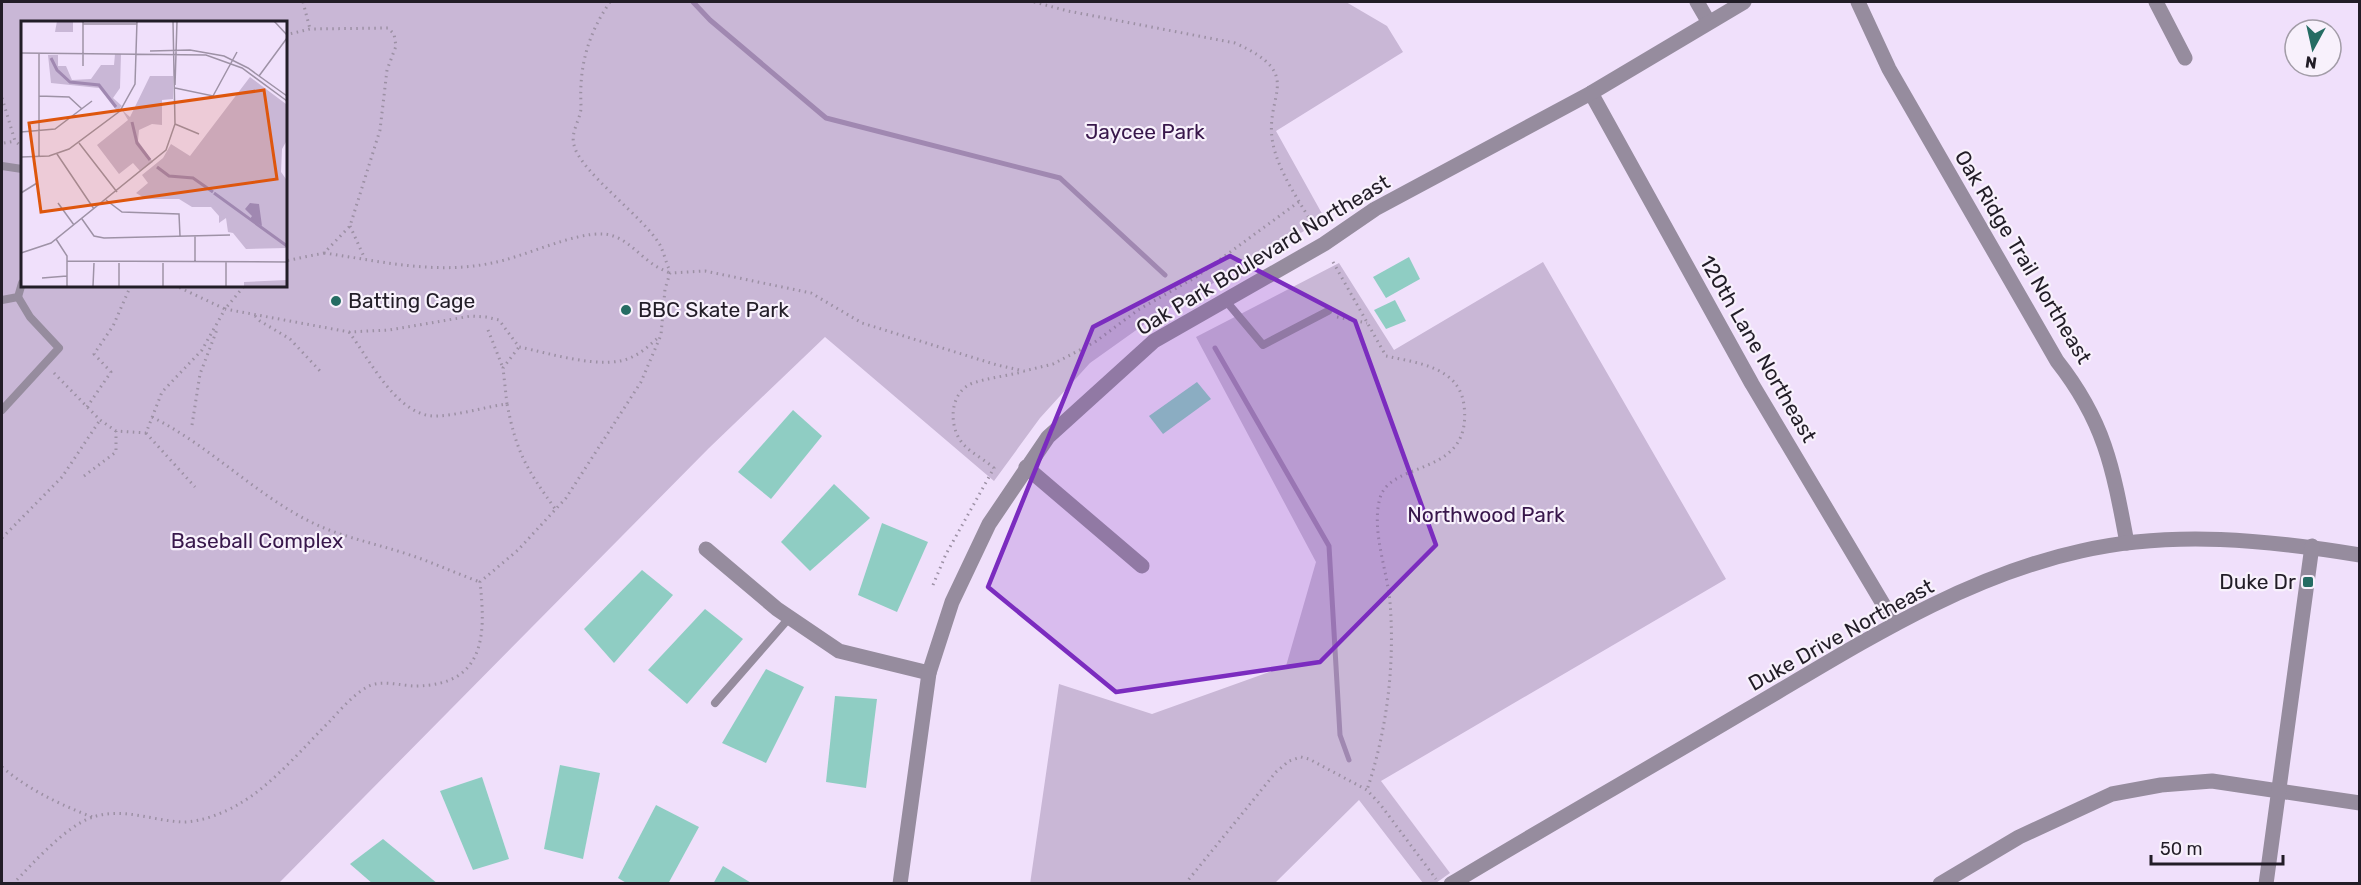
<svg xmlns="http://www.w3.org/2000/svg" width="2361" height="885" font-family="Rubik,sans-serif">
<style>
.green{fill:#c9b7d6;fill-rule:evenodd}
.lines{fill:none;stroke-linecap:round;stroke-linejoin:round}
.stream{stroke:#a088b1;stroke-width:5}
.building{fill:#8fcdc3}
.path{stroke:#9c90a4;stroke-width:3;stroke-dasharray:1.5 4.5;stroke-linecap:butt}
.service{stroke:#968c9e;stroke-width:8}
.minor{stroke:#968c9e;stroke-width:15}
.marked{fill:#7b2cbf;fill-opacity:0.2;stroke:#7b2cbf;stroke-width:4.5;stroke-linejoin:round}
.poi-dot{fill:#256c63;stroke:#f8f1fc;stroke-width:2}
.labels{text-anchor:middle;stroke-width:4.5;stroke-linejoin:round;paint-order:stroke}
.park-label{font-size:21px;fill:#38174b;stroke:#f8f1fc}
.street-label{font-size:21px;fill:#221d27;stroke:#f8f1fc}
.poi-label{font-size:21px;fill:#221d27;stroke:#f8f1fc;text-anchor:start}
.inset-river{fill:none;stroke:#a088b1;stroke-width:3}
.inset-road{fill:none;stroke:#9e92a6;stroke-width:1.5}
.view{fill:#de560d;fill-opacity:0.15;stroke:#de560d;stroke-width:3}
.inset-edge{fill:none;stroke:#221d27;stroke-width:3}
</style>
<rect width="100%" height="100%" fill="#f0e0fb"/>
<g class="green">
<path d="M 2,2 L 1346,2 L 1387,26 L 1403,52 L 1276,131 L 1325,219 L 1156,316 L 1090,363 L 1040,418 L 994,481 L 825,337 L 709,448 L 279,883 L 2,884 ZM 22,22 L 285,22 L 285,285 L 22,285 Z"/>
<path d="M 1543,262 L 1726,579 L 1381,781 L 1450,873 L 1436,883 L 1423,883 L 1359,800 L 1275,883 L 1030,884 L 1059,684 L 1152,714 L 1286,666 L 1316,562 L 1196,337 L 1339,263 L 1394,350 Z"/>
</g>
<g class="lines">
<g class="stream">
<path d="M 693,2 L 710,20 L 826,118 L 1060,178 L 1165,275"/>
<path d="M 1215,348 L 1329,546 L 1340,735 L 1349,760"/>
</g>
</g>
<g class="building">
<path d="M 1409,257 L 1420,279 L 1386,298 L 1373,277 Z"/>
<path d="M 1395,300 L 1406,321 L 1386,329 L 1374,310 Z"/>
<path d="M 1197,382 L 1211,399 L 1163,434 L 1149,416 Z"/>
<path d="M 793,410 L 822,436 L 771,499 L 738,472 Z"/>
<path d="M 834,484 L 870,518 L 810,571 L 781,542 Z"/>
<path d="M 882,523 L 928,542 L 897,612 L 858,595 Z"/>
<path d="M 642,570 L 673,595 L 614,663 L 584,629 Z"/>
<path d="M 705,609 L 743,639 L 687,704 L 648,670 Z"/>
<path d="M 766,669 L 804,687 L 766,763 L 722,743 Z"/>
<path d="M 835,696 L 877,699 L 866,788 L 826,782 Z"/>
<path d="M 560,765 L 600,773 L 583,859 L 544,849 Z"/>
<path d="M 482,777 L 509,859 L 473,870 L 440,791 Z"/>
<path d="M 656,805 L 699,827 L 668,884 L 628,884 L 618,878 Z"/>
<path d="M 383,839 L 438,884 L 373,884 L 350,864 Z"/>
<path d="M 723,866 L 753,884 L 713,884 Z"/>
</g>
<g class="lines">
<g class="path">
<path d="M 303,2 L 310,29"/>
<path d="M 610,2 C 588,34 579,66 581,105 C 582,118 570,131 574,145 C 579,171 645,218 660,245 C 664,253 666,263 670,271"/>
<path d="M 1034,2 L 1068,11 L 1235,43 C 1311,77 1258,96 1275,152 C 1283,179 1302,205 1316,230"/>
<path d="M 285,35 L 310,29 L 388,28 L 394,34 L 396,46 L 387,70 L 380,130 L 350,226 L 324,253 L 285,261"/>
<path d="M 2,98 L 15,141 L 22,147"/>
<path d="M 4,143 L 15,141"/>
<path d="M 350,226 L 365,259"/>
<path d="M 324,253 C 380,261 435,275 492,263 C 524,257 574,232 604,234 C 624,236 635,251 650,262 C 656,267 663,270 670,273"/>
<path d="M 1333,262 L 1386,356 C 1418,363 1459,367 1464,405 C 1473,478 1391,459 1380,498 C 1371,530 1387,569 1390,602 C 1395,665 1387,730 1367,790"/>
<path d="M 174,285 L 225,309 L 245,285"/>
<path d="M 255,316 L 260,321 L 290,339 L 321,372"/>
<path d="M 1337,317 L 1367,323"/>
<path d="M 488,330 L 503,368"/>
<path d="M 349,332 C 370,360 398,418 437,416 C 460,415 484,407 507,404 C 517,454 526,468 556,510"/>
<path d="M 54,373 L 100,420 L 116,431 L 146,433 L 162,392 L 202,350 L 225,309 L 349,332 L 389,330 L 471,316 L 486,317 L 499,320 L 519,347 C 550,353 606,372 634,356 C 644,351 652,343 660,336"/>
<path d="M 507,404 L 503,368 L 519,347"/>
<path d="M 87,407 L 111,372 L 94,354 L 113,326 L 131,285"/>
<path d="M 152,417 C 204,443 246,485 296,514 C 333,536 368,541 407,554 C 432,562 455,573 480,582"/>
<path d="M 192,425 L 200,374 L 218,327"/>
<path d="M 146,433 L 195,487"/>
<path d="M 84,476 L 116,452 L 116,431"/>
<path d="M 2,538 L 62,477 L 100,420"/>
<path d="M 933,585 L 946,554 L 994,468 C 985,460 973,454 965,446 C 948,430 948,392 973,383 C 988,378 1006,376 1022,372"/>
<path d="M 2,767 C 29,790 59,804 92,817"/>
<path d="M 13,884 C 32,864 67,825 93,817 C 124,807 153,821 183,822 C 201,822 224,813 239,804 C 271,786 304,747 330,721 C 341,709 353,695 367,687 C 381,679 401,686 416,686 C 485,685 486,636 480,582 L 518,550 L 566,498 L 641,382 L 661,335 L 665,289 L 670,273 L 705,271 L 811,293 L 862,323 L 997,365 L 1024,371 L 1053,364 L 1095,342 L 1138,310 L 1196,277 L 1300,201"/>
<path d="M 1185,884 L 1276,772 L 1289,761 L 1301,757 L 1309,759 L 1367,790 L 1380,804 L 1436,879"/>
</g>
<g class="service">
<path d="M 2,166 L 22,169"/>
<path d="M 2,300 L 18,297 L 22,283"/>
<path d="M 1226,301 L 1263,345 L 1328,311"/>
<path d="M 2,410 L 59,348 L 30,317 L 18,297"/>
<path d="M 715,703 L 790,617"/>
</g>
<g class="minor">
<path d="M 1697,2 L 1708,21"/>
<path d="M 1858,2 L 1889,69 L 2057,361 C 2105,422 2113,468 2127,543"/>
<path d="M 2156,2 L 2185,58"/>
<path d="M 1591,93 L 1752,384 L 1895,624"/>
<path d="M 1026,467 L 1142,566"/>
<path d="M 706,549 L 777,609 L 839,651 L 929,673"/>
<path d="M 900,884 L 929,673 L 952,602 L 989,524 L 1048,437 L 1154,341 L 1324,244 L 1375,209 L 1591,93 L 1744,2"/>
<path d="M 1451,884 C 1547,826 1644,771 1740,714 C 1849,651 1957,578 2081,551 C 2173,530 2268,540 2360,555"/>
<path d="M 1940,884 L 2019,837 L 2112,794 L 2161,785 L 2212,781 L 2360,803"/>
<path d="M 2266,884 L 2312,546"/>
</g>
</g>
<path class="marked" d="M 1230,256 L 1355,321 L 1436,545 L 1320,662 L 1116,692 L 988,587 L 1093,327 Z"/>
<g class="poi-dot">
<circle cx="336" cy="301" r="6"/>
<circle cx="626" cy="310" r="6"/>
<rect x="2302" y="576" width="12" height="12" rx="3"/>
</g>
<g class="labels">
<g class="park-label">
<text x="1145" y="139">Jaycee Park</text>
<text x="1486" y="522">Northwood Park</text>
<text x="257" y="548">Baseball Complex</text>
</g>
<g class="street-label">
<text transform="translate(1263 255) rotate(-31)" y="7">Oak Park Boulevard Northeast</text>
<text transform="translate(2023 257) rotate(59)" y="7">Oak Ridge Trail Northeast</text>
<text transform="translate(1758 349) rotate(60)" y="7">120th Lane Northeast</text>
<text transform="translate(1841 635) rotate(-29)" y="7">Duke Drive Northeast</text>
</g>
<g class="poi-label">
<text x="348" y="308">Batting Cage</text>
<text x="638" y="317">BBC Skate Park</text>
<text x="2296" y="589" text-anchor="end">Duke Dr</text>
</g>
</g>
<g transform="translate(21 21)">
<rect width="266" height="266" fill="#f0e0fb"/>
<path d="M 36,0 L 52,0 L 52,11 L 34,11 ZM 94,33 L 100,33 L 99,67 L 92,77 L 101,85 L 96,90 L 78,67 L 30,62 L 27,34 L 37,34 L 37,45 L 45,45 L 51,59 L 70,58 L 80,44 L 93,44 ZM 129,55 L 152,55 L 152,78 L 141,79 L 141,104 L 131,103 L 118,109 L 117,120 L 132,141 L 119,150 L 112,142 L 98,153 L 76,124 L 107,99 L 101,89 L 109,96 ZM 229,56 L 265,83 L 265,121 L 261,128 L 260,151 L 265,158 L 265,227 L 225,228 L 212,212 L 207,211 L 205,197 L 198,202 L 198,195 L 190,186 L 171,186 L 158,178 L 125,178 L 115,172 L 127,162 L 121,154 L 142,137 L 150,123 L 169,135 ZM 265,259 L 265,265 L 223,265 L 223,261 Z" fill="#c9b7d6"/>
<path d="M 229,182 L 238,183 L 241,205 L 229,198 L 231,195 L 224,188 Z" fill="#a088b1"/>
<path class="inset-river" d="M 30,37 L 36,49 L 49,61 L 78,64 L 95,86M 111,101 L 116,122 L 129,139M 136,146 L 148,155 L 172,157 L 192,171M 193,172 L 266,225"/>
<path class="inset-road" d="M 62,0 L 62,45M 253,0 L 266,14M 62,3 L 116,3M 129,30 L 169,29 L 203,35 L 227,47 L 266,75M 0,32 L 185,34 L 221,47 L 266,80M 238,55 L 266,17M 154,64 L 156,0M 154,67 L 192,75 L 216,31M 18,75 L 48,76 L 61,88M 154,103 L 178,113M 0,111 L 34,108 L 71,80M 58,122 L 96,171M 36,133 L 73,188M 18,135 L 18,32M 0,136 L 28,135 L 48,128 L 99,90 L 114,63 L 116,0M 0,172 L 16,162M 85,179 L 101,191 L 158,193 L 159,215M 37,182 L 53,204M 61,198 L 73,215 L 83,217 L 209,214M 174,215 L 174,241M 35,218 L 46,235 L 46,265M 0,232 L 30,222 L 145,129 L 154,103 L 152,0M 46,240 L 266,241M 98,242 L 98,265M 142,242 L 142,265M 21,257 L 46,255M 72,265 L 73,242M 205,265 L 205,241"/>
<path class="view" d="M 243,69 L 256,158 L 20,191 L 8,102 Z"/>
<rect width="266" height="266" class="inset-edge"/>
</g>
<rect width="2361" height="885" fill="none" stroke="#221d27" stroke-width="6"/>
<g transform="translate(2313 48) rotate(188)"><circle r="28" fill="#f8f1fc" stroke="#a29ca7" stroke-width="1.5"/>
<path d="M0-4.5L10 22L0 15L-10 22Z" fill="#256c63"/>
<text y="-9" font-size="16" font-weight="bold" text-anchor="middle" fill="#221d27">N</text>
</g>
<path d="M2151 855v9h132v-9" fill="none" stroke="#221d27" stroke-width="3"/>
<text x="2160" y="855" font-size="18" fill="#221d27" stroke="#f8f1fc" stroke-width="4.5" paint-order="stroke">50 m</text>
</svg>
